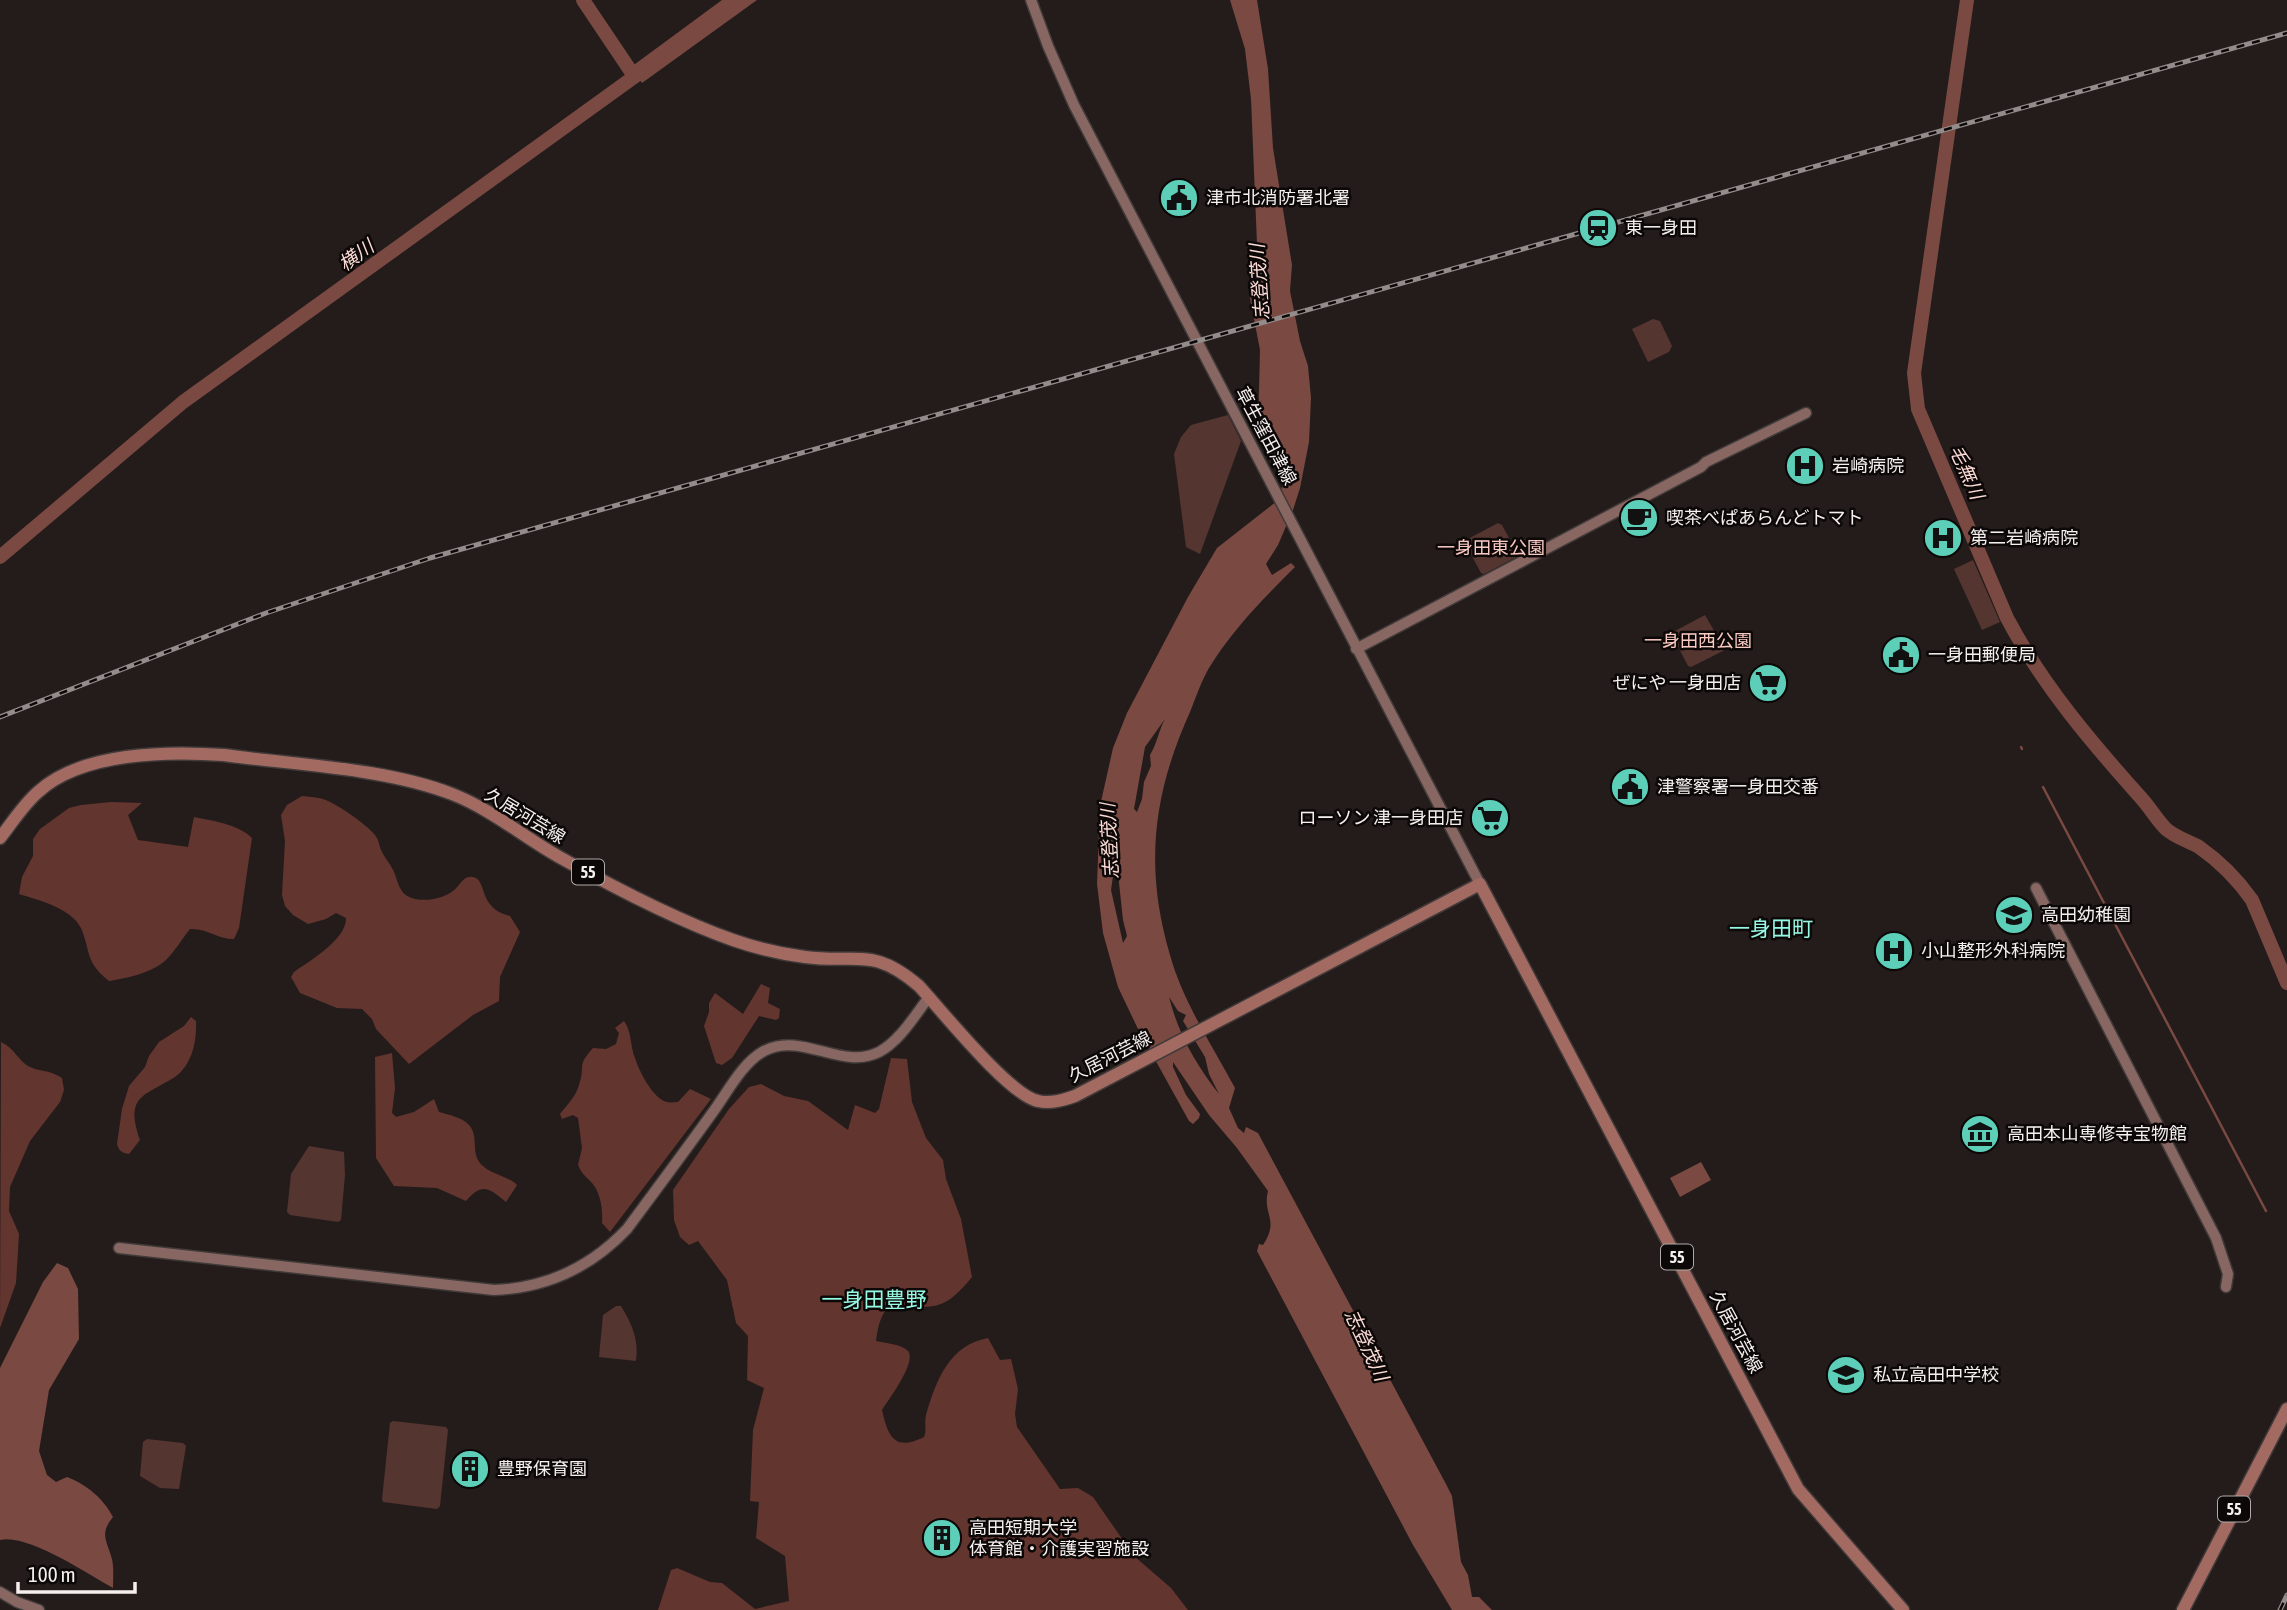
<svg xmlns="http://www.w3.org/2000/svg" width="2287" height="1610" font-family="'Asap Condensed','Noto Sans JP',sans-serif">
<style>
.green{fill:#553530}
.forest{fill:#63352f}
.water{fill:#794942;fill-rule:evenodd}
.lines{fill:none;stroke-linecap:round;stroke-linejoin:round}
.stream{stroke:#794942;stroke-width:2.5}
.river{stroke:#794942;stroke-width:14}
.secondary-casing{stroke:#403a39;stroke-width:13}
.primary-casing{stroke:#403a39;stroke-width:15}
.secondary{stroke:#886762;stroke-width:10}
.primary{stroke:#a36a62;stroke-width:12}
.rail-casing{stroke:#938c8b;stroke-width:5}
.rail{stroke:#0b0807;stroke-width:2.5;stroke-dasharray:8;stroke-linecap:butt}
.labels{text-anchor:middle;stroke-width:5;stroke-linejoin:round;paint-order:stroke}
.shield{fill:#0b0807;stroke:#afaaa9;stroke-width:2}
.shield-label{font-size:16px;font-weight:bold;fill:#f5efee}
.poi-label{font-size:18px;fill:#f5efee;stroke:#0b0807;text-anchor:start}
.street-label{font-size:18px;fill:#f5efee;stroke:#0b0807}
.park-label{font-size:18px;fill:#fac9c1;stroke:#0b0807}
.water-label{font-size:19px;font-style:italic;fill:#fcdad5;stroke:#0b0807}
.quarter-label{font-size:21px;fill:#95f9e4;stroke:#0b0807}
</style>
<rect width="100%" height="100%" fill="#241c1b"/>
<g class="green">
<path d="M 1653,319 L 1660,321 L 1672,346 L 1669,352 L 1648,362 L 1632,329 Z"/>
<path d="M 1228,415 L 1241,441 L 1200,554 L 1186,547 L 1174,454 L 1181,437 L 1191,425 Z"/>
<path d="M 1498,523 L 1502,525 L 1517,553 L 1516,557 L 1484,574 L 1481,573 L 1465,543 L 1466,540 Z"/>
<path d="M 1973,560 L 2000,622 L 1982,630 L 1954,569 Z"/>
<path d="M 1705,615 L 1724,648 L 1723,651 L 1691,667 L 1688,666 L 1672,635 L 1673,632 Z"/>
<path d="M 309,1146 L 344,1152 L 345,1175 L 341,1220 L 338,1222 L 290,1215 L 287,1212 L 291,1174 Z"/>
<path d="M 616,1306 L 621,1306 C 632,1324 639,1340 636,1361 L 599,1357 L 603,1315 Z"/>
<path d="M 393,1421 L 446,1427 L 448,1430 L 440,1506 L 437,1509 L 383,1502 L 382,1499 L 390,1423 Z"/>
<path d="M 147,1439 L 183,1443 L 186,1446 L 179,1489 L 160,1488 L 140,1476 L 143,1442 Z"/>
</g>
<g class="forest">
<path d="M 302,796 C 310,797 321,797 328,801 C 341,807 366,824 375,835 C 379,840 379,845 381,850 C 384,857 389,862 392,868 C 398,878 397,889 407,896 C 420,903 441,900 453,891 C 460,886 463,875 473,877 C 488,880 477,908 510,916 L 520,932 L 500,977 L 499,1001 L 473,1015 L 409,1064 L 376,1029 L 372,1019 L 362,1009 L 337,1008 L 300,993 L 291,977 L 294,972 C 310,961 347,939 346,918 L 336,913 L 326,919 L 308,924 L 293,915 L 285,906 L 282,895 L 285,841 L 281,815 L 287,805 Z"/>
<path d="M 111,802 L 142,803 L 128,815 L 138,840 L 188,847 L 194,817 C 213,821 238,824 252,838 L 239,928 L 234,939 C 217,939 207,928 190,929 C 182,939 175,951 166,960 C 152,973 127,978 109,981 C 85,962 91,952 81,928 C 71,908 38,900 19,894 L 22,877 L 33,856 L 33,839 L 40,829 L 69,808 L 81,805 Z"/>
<path d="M 761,984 L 770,988 L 768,1003 L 780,1009 L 779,1018 L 776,1020 L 759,1016 L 732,1058 L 722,1065 L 716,1063 L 704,1026 L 709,1012 L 709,1003 L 715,993 L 743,1014 Z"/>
<path d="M 191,1017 L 196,1021 C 197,1041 192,1065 175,1077 C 143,1097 125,1095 140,1140 L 129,1154 C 122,1153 119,1151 117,1144 L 122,1109 L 129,1086 L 145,1067 L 149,1056 L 159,1042 L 184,1026 Z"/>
<path d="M 624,1021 C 632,1032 630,1046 635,1058 C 639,1071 653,1099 667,1102 C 670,1103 674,1102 678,1102 L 690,1089 L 711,1099 L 610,1232 L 602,1223 C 603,1211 601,1193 592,1183 C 586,1176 583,1176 578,1165 L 582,1148 L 578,1118 L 573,1115 L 562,1119 L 560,1114 C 567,1105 576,1096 579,1085 C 586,1064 576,1067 593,1048 L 606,1049 L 616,1044 L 619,1033 L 615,1028 Z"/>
<path d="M 1,1042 C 15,1049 18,1060 28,1066 C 38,1072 49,1069 62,1078 L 64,1090 L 60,1102 L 30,1141 L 10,1187 L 9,1211 L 19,1234 L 16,1283 L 0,1328 Z"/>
<path d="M 392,1053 L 395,1088 L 392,1113 L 396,1117 L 414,1112 L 434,1099 L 439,1112 C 449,1115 462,1117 469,1125 C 480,1137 469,1154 483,1166 C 493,1175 508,1176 517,1185 L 506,1202 C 489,1188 482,1182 466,1201 L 437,1188 L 394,1186 L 376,1158 L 375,1057 Z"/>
<path d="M 891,1058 L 907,1059 L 912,1102 L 926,1138 L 943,1160 L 946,1179 L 961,1219 L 972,1277 C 944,1311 935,1309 892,1304 C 880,1313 878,1327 876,1341 C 884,1343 902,1344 908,1351 C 917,1362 889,1399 882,1410 C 888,1436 894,1452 924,1437 C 927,1430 924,1423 926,1415 C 936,1381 949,1345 988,1338 L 1000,1360 L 1011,1359 L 1018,1389 L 1015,1414 L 1017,1427 L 1060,1489 L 1078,1488 L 1093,1497 L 1134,1556 L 1171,1588 L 1188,1610 L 658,1610 L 671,1570 L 677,1568 L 710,1582 L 722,1583 L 755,1609 L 789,1601 L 785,1556 L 756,1538 L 759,1502 L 750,1501 L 753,1430 L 764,1388 L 747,1380 L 748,1336 L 736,1323 L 727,1280 L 698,1241 L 689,1245 L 680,1237 L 674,1220 L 673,1190 L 729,1109 L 749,1087 L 761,1084 L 784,1096 L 808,1101 L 848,1130 L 855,1105 L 875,1113 L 879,1109 Z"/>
</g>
<g class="water">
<path d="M 722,0 L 757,0 L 642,83 L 631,67 Z"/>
<path d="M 1230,0 L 1257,0 L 1268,69 L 1273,148 L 1292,265 L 1290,291 L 1300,341 L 1308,366 L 1311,398 L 1309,442 L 1300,488 L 1293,510 L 1278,545 L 1266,564 L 1272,575 L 1291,563 L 1295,567 C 1264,598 1232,630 1209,668 C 1201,682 1196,697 1190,712 C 1153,794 1144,867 1170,955 C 1183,1002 1212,1045 1235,1088 L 1229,1108 L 1238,1128 L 1244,1133 L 1246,1127 L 1258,1133 L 1446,1484 L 1452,1496 L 1461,1562 L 1468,1575 L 1472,1597 L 1479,1597 L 1492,1610 L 1452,1610 L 1413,1545 L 1257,1251 L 1259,1244 L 1263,1245 C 1280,1219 1262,1215 1268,1191 L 1237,1148 L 1209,1115 L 1173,1062 L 1173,1067 L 1186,1095 L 1200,1114 L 1199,1118 L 1193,1124 L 1189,1121 L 1137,1027 L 1118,987 L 1103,933 L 1097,884 L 1100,806 L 1113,748 L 1127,713 L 1188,597 L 1217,548 L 1277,501 L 1286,476 L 1258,430 L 1260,350 L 1249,293 L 1255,263 L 1252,253 L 1257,244 L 1251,99 L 1245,49 ZM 1165,719 C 1158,732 1157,744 1150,755 L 1151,766 L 1144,782 L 1142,799 L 1137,812 L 1134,809 L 1145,747 ZM 1114,862 L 1117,864 L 1123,920 L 1127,936 L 1123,943 L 1111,890 L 1114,869 L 1111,868 ZM 1169,997 L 1178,1011 L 1186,1015 L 1183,1021 L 1205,1057 L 1209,1074 L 1219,1094 C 1196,1065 1178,1033 1169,997 Z"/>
<path d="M 1701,1162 L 1711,1180 L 1680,1197 L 1670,1178 Z"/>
<path d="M 57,1263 L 68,1268 L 78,1289 L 79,1339 L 49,1390 L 39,1451 L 47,1475 L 56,1482 L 67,1477 C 86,1484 104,1499 113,1517 C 99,1534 107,1541 112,1559 C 114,1568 113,1578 113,1588 C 88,1574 27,1533 0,1540 L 0,1368 L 43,1282 Z"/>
</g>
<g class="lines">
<g class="stream">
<path d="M 2021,747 L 2022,749"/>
<path d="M 2043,787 L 2266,1211"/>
</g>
<g class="river">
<path d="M 583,0 L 634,76"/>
<path d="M 1967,0 L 1914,373 L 1918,409 L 2007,618 C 2043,686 2092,743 2142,799 C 2151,809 2157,820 2166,829 C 2175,837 2188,841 2199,847 C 2219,861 2238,880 2252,900 L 2287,983"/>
<path d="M 0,557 L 183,402 L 652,64"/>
</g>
<g class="secondary-casing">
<g id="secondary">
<path d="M 1031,0 L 1048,46 L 1074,105 L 1480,884"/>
<path d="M 1356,649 L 1701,467 L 1706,462 L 1806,413"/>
<path d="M 2036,888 L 2216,1238 L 2228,1274 L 2226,1287"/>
<path d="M 119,1248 L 494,1290 C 547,1288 591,1267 627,1229 C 656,1190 685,1151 713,1112 C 727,1093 742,1063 764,1051 C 803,1031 841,1071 879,1052 C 900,1041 915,1015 929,997"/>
<path d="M 0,1592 L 17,1602 L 39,1610"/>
</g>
</g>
<g class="primary-casing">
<g id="primary">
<path d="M 0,838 C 12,823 23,805 38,792 C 81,752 168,751 224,755 C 296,765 385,768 452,794 C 491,809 525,838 561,858 C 615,888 676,920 733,940 C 756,948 781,954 805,957 C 858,964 872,946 919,986 C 942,1011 1009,1095 1038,1101 C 1051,1104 1063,1100 1075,1096 L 1480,884 L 1798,1489 L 1903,1610"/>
<path d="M 2183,1610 L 2287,1409"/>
</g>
</g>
<use href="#secondary" class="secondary"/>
<use href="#primary" class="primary"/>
<g class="rail-casing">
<g id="rail">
<path d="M 0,717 L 266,613 L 430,558 L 2287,33"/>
<path d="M 2280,1610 L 2287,1595"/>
</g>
</g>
<use href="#rail" class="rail"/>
</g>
<defs>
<g id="civic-disc" transform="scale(2.0125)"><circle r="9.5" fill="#5dceb8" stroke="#0b0807"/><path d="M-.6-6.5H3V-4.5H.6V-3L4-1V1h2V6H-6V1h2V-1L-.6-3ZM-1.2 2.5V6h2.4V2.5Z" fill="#111"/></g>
<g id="station-disc" transform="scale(2.0125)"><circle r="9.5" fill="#5dceb8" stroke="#0b0807"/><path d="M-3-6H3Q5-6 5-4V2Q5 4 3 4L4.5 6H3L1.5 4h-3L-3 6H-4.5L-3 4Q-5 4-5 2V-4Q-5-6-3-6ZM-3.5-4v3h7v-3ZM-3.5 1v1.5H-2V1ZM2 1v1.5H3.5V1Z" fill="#111"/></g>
<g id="hospital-disc" transform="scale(2.0125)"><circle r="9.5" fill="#5dceb8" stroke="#0b0807"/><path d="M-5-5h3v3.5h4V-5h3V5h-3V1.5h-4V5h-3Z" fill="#111"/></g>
<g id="cafe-disc" transform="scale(2.0125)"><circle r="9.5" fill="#5dceb8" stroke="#0b0807"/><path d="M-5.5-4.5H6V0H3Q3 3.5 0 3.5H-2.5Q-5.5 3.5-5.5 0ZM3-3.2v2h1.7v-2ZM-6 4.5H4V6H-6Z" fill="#111"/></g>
<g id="supermarket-disc" transform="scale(2.0125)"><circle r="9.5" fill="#5dceb8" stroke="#0b0807"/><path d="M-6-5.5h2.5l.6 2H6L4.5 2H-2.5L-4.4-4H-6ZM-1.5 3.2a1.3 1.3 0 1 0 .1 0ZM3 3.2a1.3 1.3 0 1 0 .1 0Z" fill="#111"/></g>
<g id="school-disc" transform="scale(2.0125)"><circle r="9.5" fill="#5dceb8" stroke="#0b0807"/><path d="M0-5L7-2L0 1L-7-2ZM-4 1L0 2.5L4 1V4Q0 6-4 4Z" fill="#111"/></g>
<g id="museum-disc" transform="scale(2.0125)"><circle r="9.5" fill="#5dceb8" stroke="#0b0807"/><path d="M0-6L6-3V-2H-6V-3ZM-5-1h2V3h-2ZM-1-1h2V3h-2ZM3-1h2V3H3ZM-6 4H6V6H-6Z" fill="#111"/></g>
<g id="building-disc" transform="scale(2.0125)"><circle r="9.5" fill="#5dceb8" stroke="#0b0807"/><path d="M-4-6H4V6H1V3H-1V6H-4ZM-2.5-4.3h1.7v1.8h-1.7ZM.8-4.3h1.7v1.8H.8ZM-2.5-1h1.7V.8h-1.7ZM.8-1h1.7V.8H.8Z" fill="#111"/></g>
</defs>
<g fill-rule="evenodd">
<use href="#civic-disc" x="1179" y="198"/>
<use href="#station-disc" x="1598" y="228"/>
<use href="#hospital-disc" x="1805" y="466"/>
<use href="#cafe-disc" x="1639" y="518"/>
<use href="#hospital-disc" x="1943" y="538"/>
<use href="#civic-disc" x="1901" y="655"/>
<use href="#supermarket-disc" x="1768" y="683"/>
<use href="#civic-disc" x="1630" y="787"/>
<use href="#supermarket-disc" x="1490" y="818"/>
<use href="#school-disc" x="2014" y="915"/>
<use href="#hospital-disc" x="1894" y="951"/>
<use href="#museum-disc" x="1980" y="1134"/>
<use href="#school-disc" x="1846" y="1375"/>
<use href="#building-disc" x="470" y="1469"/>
<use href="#building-disc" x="942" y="1538"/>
</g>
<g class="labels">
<g class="shield">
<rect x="572" y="859.5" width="32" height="25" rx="5"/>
<rect x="1661" y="1244.5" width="32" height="25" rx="5"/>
<rect x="2218" y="1496.5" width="32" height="25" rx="5"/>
</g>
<g class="shield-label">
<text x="588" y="878">55</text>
<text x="1677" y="1263">55</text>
<text x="2234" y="1515">55</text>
</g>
<g class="poi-label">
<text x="1206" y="204">津市北消防署北署</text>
<text x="1625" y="234">東一身田</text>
<text x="1832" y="472">岩崎病院</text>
<text x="1666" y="524">喫茶べぱあらんどトマト</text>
<text x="1970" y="544">第二岩崎病院</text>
<text x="1928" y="661">一身田郵便局</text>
<text x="1741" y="689" text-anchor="end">ぜにや 一身田店</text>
<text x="1657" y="793">津警察署一身田交番</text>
<text x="1463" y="824" text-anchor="end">ローソン 津一身田店</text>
<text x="2041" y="921">高田幼稚園</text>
<text x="1921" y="957">小山整形外科病院</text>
<text x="2007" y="1140">高田本山専修寺宝物館</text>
<text x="1873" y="1381">私立高田中学校</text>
<text x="497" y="1475">豊野保育園</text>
<text x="969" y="1534">高田短期大学<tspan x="969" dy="21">体育館・介護実習施設</tspan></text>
</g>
<g class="street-label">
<text transform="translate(1266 436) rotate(62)" y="6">草生窪田津線</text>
<text transform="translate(525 816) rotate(31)" y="6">久居河芸線</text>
<text transform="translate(1110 1057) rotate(-27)" y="6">久居河芸線</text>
<text transform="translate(1736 1332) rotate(62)" y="6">久居河芸線</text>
</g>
<g class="park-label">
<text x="1491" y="554">一身田東公園</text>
<text x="1698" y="647">一身田西公園</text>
</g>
<g class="water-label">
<text transform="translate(356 255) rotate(-36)" y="7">横川</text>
<text transform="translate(1259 282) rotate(-94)" y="7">志登茂川</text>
<text transform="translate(1967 472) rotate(66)" y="7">毛無川</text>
<text transform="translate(1109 841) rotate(-93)" y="7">志登茂川</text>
<text transform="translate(1367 1345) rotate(65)" y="7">志登茂川</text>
</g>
<g class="quarter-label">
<text x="1771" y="936">一身田町</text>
<text x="874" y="1307">一身田豊野</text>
</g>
</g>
<path d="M18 1582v10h117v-10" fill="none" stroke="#f5efee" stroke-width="3.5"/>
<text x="28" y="1582" font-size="21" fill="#f5efee" stroke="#0b0807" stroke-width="5" paint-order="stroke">100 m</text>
</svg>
